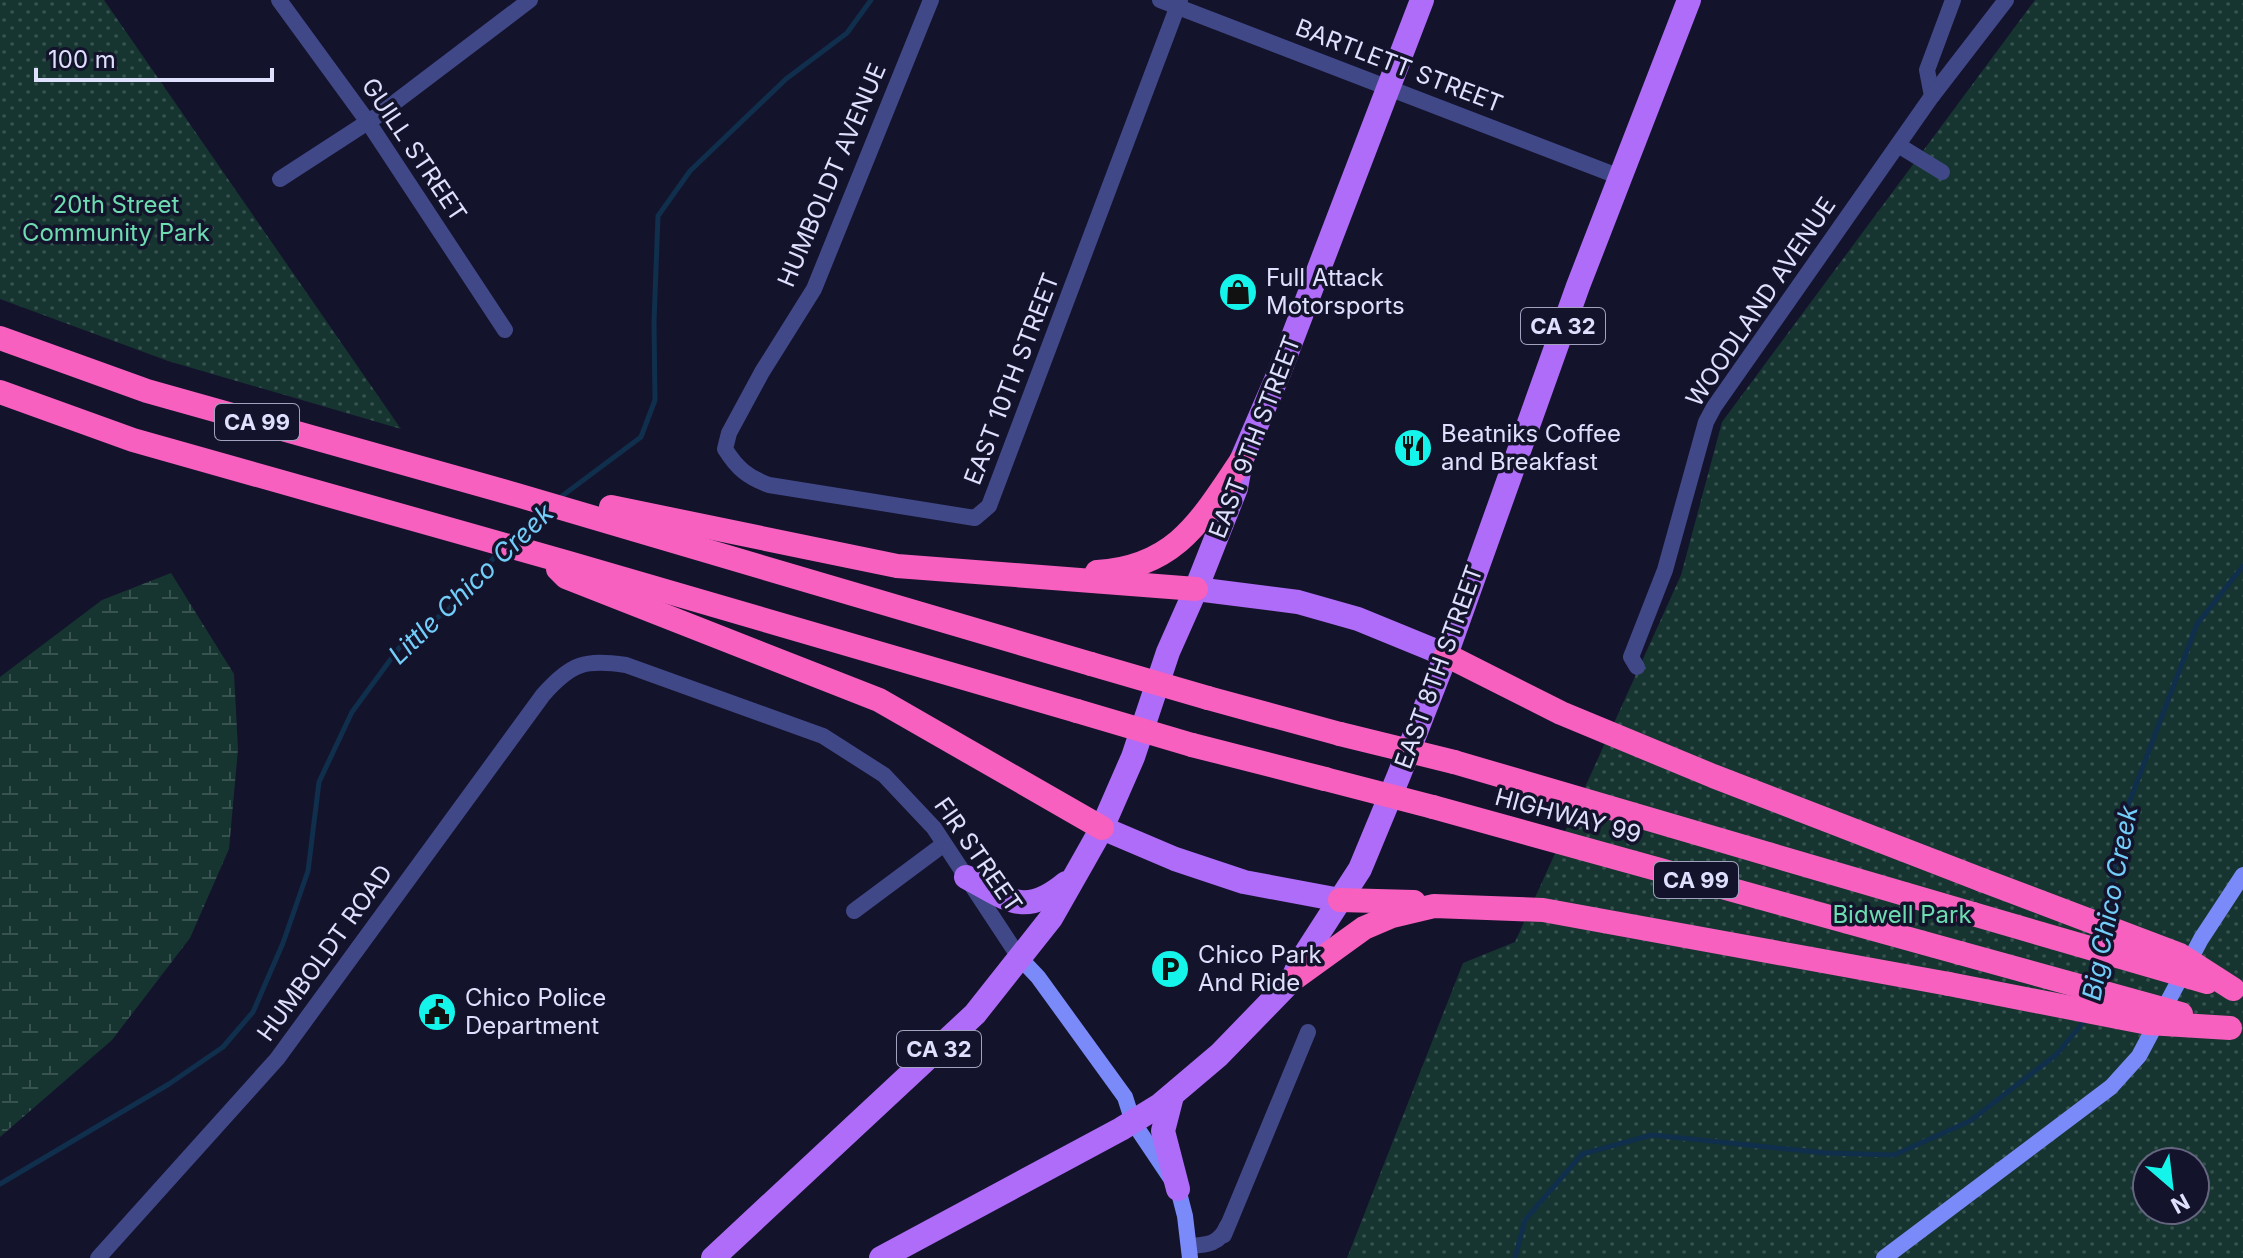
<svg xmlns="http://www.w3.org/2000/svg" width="2243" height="1258" font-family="Inter,sans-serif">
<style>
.wetland{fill:url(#wetland-marsh)}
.park{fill:url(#park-dots);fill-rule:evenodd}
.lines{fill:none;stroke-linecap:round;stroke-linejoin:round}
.stream{stroke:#102f4c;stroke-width:5}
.street{stroke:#404888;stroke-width:16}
.secondary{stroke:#7b8af9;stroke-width:16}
.primary{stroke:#af6cf8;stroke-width:24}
.highway{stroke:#f760be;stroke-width:24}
.highway-bridge{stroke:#f760be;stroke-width:24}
.labels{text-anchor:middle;stroke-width:7;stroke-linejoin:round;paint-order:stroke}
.shield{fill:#14132c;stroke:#a2a2be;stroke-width:2}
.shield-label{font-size:22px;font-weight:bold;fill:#dfe0fd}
.street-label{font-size:24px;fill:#dfe0fd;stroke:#14132c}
.park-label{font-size:24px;fill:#6ddcb0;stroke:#14132c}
.poi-label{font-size:24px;fill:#dfe0fd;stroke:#14132c;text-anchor:start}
.water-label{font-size:26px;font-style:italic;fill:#72cef8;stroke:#14132c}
</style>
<defs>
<pattern id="wetland-marsh" width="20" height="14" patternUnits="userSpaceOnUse" patternTransform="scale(2)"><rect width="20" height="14" fill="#163530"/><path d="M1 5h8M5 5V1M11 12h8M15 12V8" fill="none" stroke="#37524f"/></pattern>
<pattern id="park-dots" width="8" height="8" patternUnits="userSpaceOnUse" patternTransform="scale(2)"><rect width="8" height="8" fill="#163530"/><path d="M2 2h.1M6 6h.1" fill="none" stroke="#37524f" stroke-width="1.8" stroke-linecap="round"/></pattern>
</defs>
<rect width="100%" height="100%" fill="#14132c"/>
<path class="wetland" d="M 171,573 L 234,674 L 238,749 L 229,849 L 190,938 L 112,1040 L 0,1137 L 0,677 L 102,600 Z"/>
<g class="park">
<path d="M 0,0 L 104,0 L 401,429 L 168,361 L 0,299 Z"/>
<path d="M 2035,0 L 2243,0 L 2243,1258 L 1347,1258 L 1463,963 L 1515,942 L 1681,575 L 1722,422 ZM 2147,1162 L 2195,1162 L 2195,1210 L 2147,1210 Z"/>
</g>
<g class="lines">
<g class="stream">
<path d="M 558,499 L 641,437 L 655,400 L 654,322 L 658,216 L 690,171 L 786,79 L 847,33 L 871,0"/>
<path d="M 513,539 L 544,510"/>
<path d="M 2105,921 L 2124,816 L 2197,624 L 2243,566"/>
<path d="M 2094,984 L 2098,958"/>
<path d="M 0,1184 L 169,1084 L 223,1047 L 253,1012 L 283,943 L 308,871 L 319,782 L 352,712 L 399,648 L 415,633 L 447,611 L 500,551"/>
<path d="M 1515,1258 L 1525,1220 L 1582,1154 L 1652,1135 L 1826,1153 L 1894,1155 L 1970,1121 L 2057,1054 L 2085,1020"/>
</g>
<g class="street">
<path d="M 279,0 L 368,122 L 505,330"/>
<path d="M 931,0 L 814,289 L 762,372 L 729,433 L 725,449 C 737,468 747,477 769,485 L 975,518 L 989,506 L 1180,0"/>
<path d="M 1160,0 L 1620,177"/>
<path d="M 1932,96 L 1927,70 L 1953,0"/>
<path d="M 1898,145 L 1942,172"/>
<path d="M 280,179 L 377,116 L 530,0"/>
<path d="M 1637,667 L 1631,657 L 1665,570 L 1706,422 L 1714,407 L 1932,96 L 2006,0"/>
<path d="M 854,911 L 944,844"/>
<path d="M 1224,1235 L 1308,1032"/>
<path d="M 1190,1246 C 1207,1245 1220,1244 1227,1226"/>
<path d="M 98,1258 L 277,1059 L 543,695 C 571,663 585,659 626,665 L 823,736 L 884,775 L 934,828 L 1019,957"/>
</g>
<g class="secondary">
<path d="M 1019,957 L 1038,977 L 1125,1097 L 1133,1122 L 1178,1189 L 1185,1216 L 1190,1258"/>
<path d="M 1884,1258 L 2111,1087 L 2139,1056 L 2201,939 L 2243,875"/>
</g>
<g class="primary">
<path d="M 1196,589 L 1298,602 L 1358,619 L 1446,655"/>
<path d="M 1102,828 L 1175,859 L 1244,882 L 1340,900"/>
<path d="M 966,877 C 1008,899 1024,918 1066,883"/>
<path d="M 1172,1096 L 1163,1131 L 1178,1189"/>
<path d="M 713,1258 L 975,1014 L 1051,918 L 1084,860 L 1102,828 L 1133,757 L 1168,652 L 1196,589 L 1236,488 L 1241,461 L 1279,373 L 1422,0"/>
<path d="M 881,1258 L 1121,1129 L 1160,1105 L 1219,1055 L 1292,980 L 1300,962 L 1360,869 L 1399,775 L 1446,655 L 1578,286 L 1689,0"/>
</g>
<g class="highway">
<path d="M 0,338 L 147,391 L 517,495 L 1091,664"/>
<path d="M 0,392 L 133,440 L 569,563 L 1077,711"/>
<path d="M 611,507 L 897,566 L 1196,589"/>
<path d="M 558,569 L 566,577 L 879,700 L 1102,828"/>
<path d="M 1097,572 C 1176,567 1201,520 1241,461"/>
<path d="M 1446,655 L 1561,713 L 1713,776 L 1982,880"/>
<path d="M 1208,698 L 1340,734"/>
<path d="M 1192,745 L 1325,779"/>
<path d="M 1454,762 L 1973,914"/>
<path d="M 1433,807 L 1960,953"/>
<path d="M 1340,900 L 1414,902"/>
<path d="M 1292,980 L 1364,928 L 1392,916 L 1434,906 L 1543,910 L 1949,984"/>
</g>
<g class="highway-bridge">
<path d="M 1091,664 L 1208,698"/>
<path d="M 1077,711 L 1192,745"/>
<path d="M 1340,734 L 1454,762"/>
<path d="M 1325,779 L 1433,807"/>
<path d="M 1982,880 L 2180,955 L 2233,989"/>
<path d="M 1973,914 L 2207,982"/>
<path d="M 1960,953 L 2181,1014"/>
<path d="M 1949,984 L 2148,1023 L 2230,1028"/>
</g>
</g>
<defs>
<g id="shop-disc" transform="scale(2)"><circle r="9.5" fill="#15f4ea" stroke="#14132c"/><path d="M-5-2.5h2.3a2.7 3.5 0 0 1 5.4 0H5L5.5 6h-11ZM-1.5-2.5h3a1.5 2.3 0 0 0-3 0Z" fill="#111"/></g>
<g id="restaurant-disc" transform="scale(2)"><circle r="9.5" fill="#15f4ea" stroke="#14132c"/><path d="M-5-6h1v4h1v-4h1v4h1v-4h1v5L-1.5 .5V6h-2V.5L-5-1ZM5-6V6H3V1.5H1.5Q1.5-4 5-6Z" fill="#111"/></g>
<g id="parking-disc" transform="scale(2)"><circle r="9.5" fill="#15f4ea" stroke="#14132c"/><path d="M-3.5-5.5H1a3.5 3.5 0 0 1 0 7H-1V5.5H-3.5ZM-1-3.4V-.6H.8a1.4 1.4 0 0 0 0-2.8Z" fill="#111"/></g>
<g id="civic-disc" transform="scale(2)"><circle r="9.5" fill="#15f4ea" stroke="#14132c"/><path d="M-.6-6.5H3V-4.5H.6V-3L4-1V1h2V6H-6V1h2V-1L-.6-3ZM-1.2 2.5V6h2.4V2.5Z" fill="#111"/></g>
</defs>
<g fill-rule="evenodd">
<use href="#shop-disc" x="1238" y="292"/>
<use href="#restaurant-disc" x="1413" y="448"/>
<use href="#parking-disc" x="1170" y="969"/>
<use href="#civic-disc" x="437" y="1012"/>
</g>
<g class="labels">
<g class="shield">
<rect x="1521" y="308" width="84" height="36" rx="6"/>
<rect x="215" y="404" width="84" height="36" rx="6"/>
<rect x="1654" y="862" width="84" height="36" rx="6"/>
<rect x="897" y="1031" width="84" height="36" rx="6"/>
</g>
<g class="shield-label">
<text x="1563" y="334">CA 32</text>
<text x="257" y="430">CA 99</text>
<text x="1696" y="888">CA 99</text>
<text x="939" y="1057">CA 32</text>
</g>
<g class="street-label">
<text transform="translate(1399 66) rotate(21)" y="8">BARTLETT STREET</text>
<text transform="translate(414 150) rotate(56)" y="8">GUILL STREET</text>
<text transform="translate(832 175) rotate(-67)" y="8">HUMBOLDT AVENUE</text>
<text transform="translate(1761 302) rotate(-56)" y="8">WOODLAND AVENUE</text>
<text transform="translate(1012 379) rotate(-69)" y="8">EAST 10TH STREET</text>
<text transform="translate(1255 437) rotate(-69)" y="8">EAST 9TH STREET</text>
<text transform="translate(1439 667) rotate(-70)" y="8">EAST 8TH STREET</text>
<text transform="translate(1568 816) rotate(15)" y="8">HIGHWAY 99</text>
<text transform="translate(978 855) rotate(55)" y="8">FIR STREET</text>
<text transform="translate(325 953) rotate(-54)" y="8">HUMBOLDT ROAD</text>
</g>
<g class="park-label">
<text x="116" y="213">20th Street<tspan x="116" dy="28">Community Park</tspan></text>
<text x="1902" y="923">Bidwell Park</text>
</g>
<g class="poi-label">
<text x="1266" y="286">Full Attack<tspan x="1266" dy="28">Motorsports</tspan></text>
<text x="1441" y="442">Beatniks Coffee<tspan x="1441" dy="28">and Breakfast</tspan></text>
<text x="1198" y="963">Chico Park<tspan x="1198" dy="28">And Ride</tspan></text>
<text x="465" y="1006">Chico Police<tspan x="465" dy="28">Department</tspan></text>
</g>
<g class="water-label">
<text transform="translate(471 584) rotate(-44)" y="9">Little Chico Creek</text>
<text transform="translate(2110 903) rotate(-79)" y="9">Big Chico Creek</text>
</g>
</g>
<g transform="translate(2171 1186) rotate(152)"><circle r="38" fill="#14132c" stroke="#656580" stroke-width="2"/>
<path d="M0-6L14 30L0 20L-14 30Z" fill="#15f4ea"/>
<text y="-12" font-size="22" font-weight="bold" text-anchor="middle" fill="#dfe0fd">N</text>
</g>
<path d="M36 68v12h236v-12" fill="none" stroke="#dfe0fd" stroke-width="4"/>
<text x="48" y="68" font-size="24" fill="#dfe0fd" stroke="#14132c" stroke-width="6" paint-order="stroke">100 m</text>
</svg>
